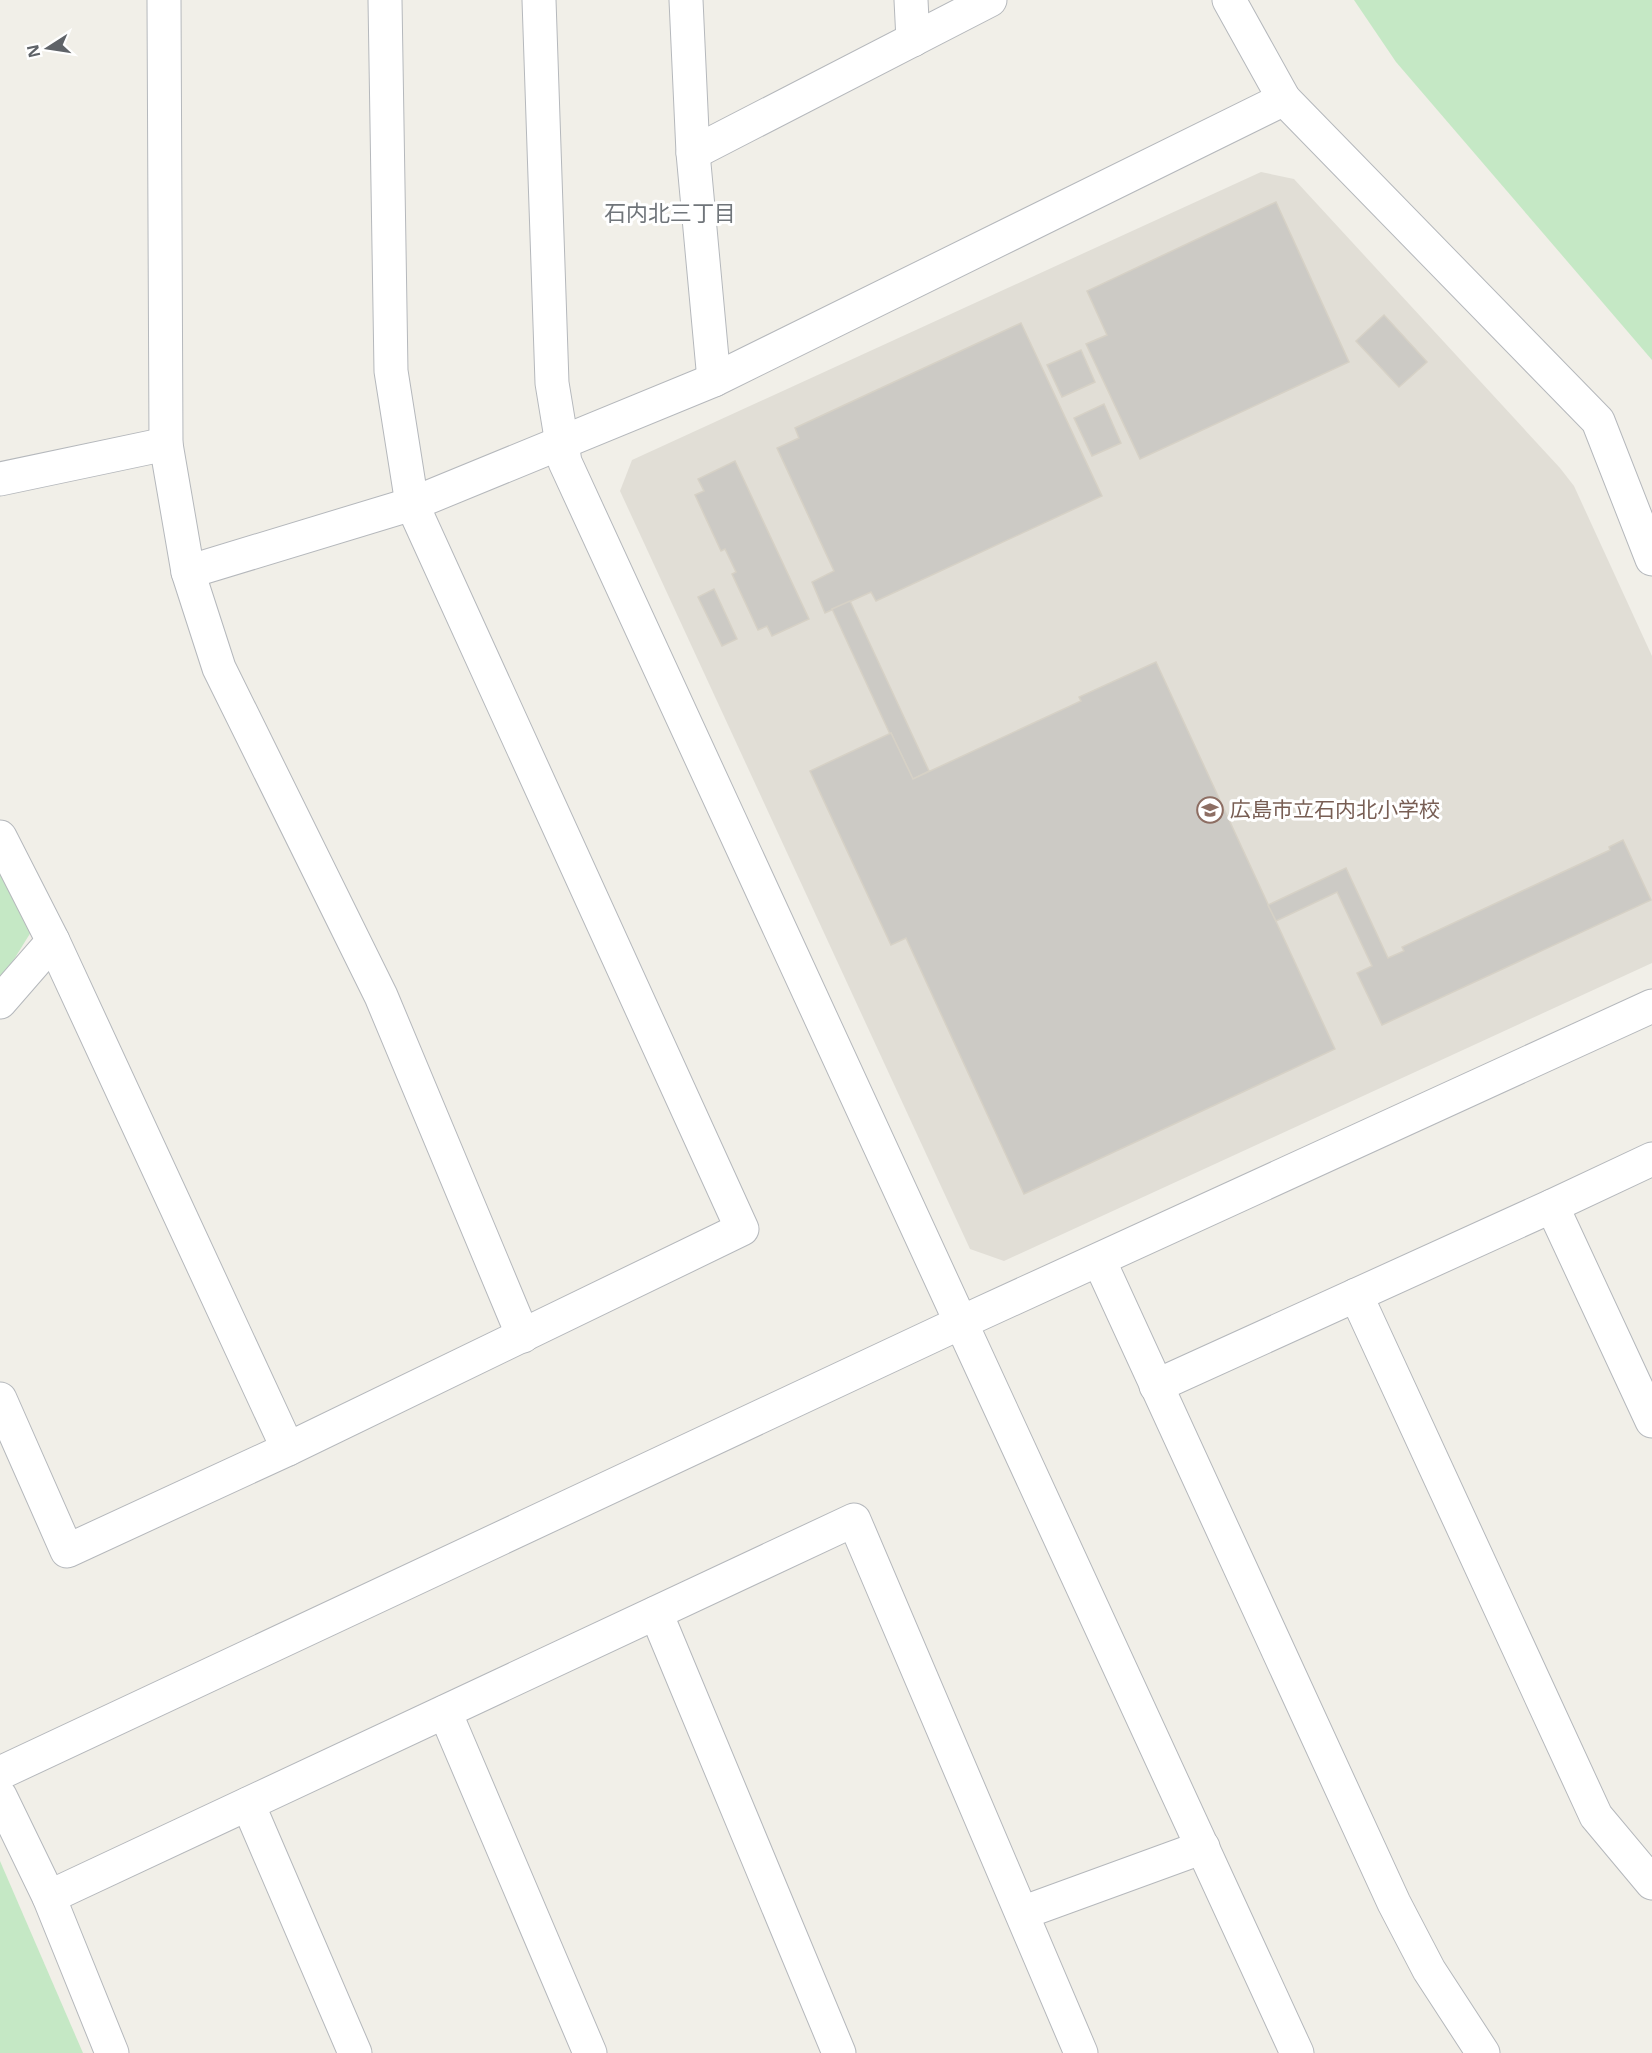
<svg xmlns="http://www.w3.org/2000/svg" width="1652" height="2053" font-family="'Open Sans','Noto Sans JP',sans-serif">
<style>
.education{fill:#e1ded6}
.green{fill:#c5e8c5}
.building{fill:#cccac5;stroke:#d6d1c6;stroke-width:1.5}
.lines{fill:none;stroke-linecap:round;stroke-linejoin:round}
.minor-casing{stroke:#b5b8bc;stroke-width:35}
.minor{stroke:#fff;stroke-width:33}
.labels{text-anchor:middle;stroke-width:6;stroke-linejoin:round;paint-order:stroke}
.education-label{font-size:21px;fill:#785e54;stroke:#fff;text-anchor:start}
.neighbourhood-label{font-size:22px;fill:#70757a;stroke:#fff}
</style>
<rect width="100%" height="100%" fill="#f1efe8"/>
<path class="education" d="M 1261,172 L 1294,179 L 1560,468 L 1574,486 L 1652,656 L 1652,963 L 1004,1261 L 970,1249 L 620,491 L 632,460 Z"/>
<g class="green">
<path d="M 1354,0 L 1652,0 L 1652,360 L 1396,62 Z"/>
<path d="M 0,846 L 39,919 L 0,982 Z"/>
<path d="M 0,1861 L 83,2053 L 0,2053 Z"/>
</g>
<g class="building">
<path d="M 1276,202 L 1349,362 L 1140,459 L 1086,344 L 1107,335 L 1087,291 Z"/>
<path d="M 1384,315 L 1427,362 L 1399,387 L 1356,341 Z"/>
<path d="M 1021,323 L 1102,496 L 876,601 L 871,592 L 825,613 L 812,582 L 834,571 L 777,448 L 799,438 L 795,428 Z"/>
<path d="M 1081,350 L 1095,382 L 1062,397 L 1047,365 Z"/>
<path d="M 1104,404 L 1121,443 L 1092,456 L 1074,418 Z"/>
<path d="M 735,461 L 809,619 L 772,636 L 767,626 L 758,630 L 732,574 L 736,572 L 725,549 L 721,551 L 695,495 L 704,491 L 698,479 Z"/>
<path d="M 714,589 L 737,639 L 722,646 L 698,597 Z"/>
<path d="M 850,601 L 929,771 L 913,779 L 891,733 L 890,734 L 832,609 Z"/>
<path d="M 1156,662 L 1335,1049 L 1024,1194 L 906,938 L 891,945 L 810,771 L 891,733 L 913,779 L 1081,701 L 1079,697 Z"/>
<path d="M 1623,840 L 1651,900 L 1382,1025 L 1357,973 L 1372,966 L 1337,892 L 1276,921 L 1268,905 L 1346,868 L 1388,958 L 1404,951 L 1402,947 L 1610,850 L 1609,847 Z"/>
</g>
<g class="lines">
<g class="minor-casing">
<g id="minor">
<path d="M 164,0 L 166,444 L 188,572 L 219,668 L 381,996 L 523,1336"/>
<path d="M 539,0 L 552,383 L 565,462 L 1297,2053"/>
<path d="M 686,0 L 693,153 L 714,380"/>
<path d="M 911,0 L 913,40"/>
<path d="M 1229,0 L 1284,99 L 1598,421 L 1652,559"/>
<path d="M 693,153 L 990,0"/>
<path d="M 0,479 L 166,444"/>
<path d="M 188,572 L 412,504 L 714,380 L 1284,99"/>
<path d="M 0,837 L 53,941 L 288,1449"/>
<path d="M 0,1002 L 53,941"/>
<path d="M 1552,1206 L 1652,1421"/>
<path d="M 1099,1260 L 1394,1903 L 1429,1970 L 1483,2053"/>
<path d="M 1356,1295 L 1596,1816 L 1652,1883"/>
<path d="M 1156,1386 L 1552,1206 L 1652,1159"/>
<path d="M 0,1399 L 67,1551 L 288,1449 L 742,1229 L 412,504 L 391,371 L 385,0"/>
<path d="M 656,1613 L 839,2053"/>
<path d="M 445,1712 L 590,2053"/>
<path d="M 0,1773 L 962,1322 L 1652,1006"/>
<path d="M 0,1796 L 49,1897 L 112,2053"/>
<path d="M 248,1804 L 355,2053"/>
<path d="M 49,1897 L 854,1520 L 1081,2053"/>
<path d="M 1022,1913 L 1203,1847"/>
</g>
</g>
<use href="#minor" class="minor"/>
</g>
<defs>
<g id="school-ring" transform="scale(1.35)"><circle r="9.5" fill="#fff" stroke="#8d6e63" stroke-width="1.5"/><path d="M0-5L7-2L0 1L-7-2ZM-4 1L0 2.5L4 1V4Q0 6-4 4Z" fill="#8d6e63"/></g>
</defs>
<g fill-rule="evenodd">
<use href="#school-ring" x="1210" y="810"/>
</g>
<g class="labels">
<g class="education-label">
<text x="1230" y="817">広島市立石内北小学校</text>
</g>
<g class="neighbourhood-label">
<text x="670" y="221">石内北三丁目</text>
</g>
</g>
<g transform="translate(48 48) rotate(258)" stroke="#ffffff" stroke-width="4.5" paint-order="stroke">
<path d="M0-4.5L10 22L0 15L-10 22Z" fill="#5f6368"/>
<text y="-9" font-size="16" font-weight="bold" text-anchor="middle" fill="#5f6368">N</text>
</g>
</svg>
